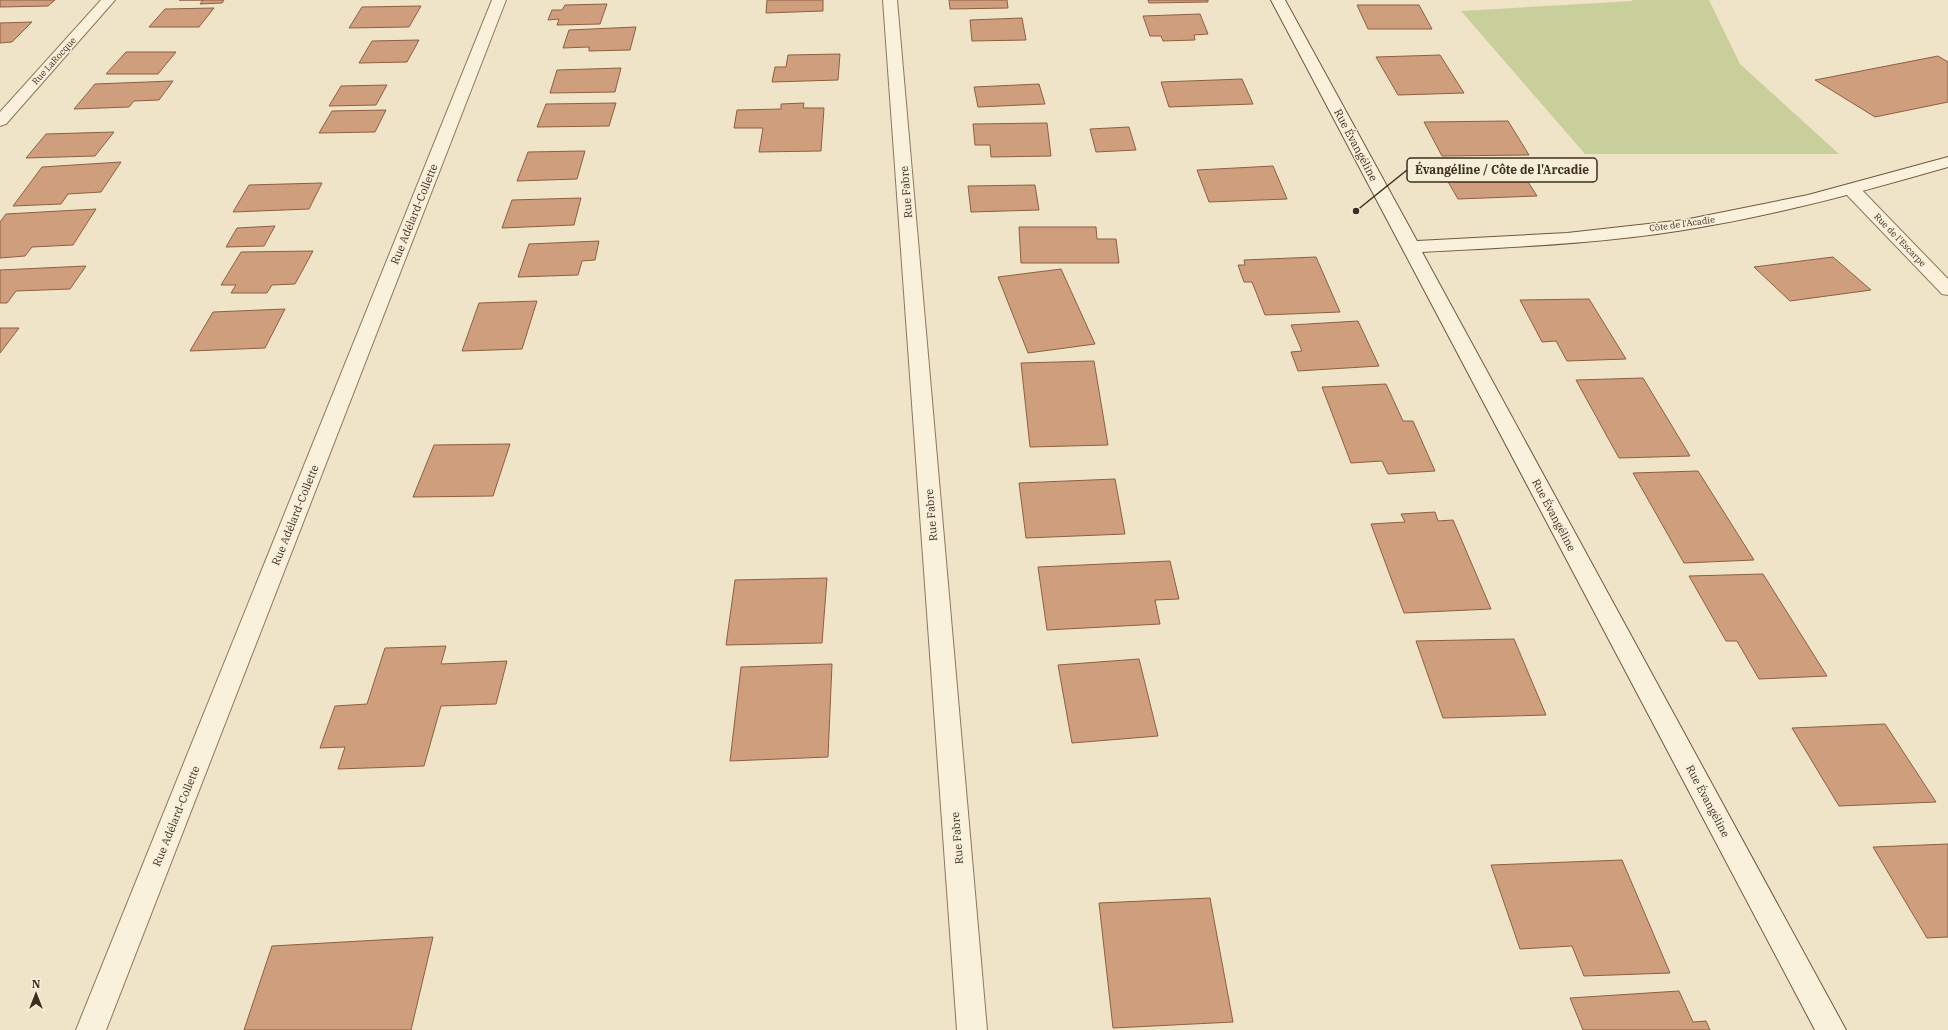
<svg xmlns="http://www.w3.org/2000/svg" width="1948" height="1030" font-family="'IBM Plex Serif',serif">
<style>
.green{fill:#c9cf9b}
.building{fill:#cf9f7d;stroke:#8d5f41}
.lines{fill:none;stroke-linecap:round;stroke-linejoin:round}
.street-casing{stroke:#8d765c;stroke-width:2}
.secondary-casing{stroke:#6f573f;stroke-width:2}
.street{fill:#faf1dc;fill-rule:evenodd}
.secondary{fill:#faf1dc;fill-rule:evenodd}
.labels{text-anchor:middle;stroke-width:3;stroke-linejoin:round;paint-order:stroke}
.far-street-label{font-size:9px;fill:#3d2e20;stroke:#f7eed8}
.street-label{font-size:11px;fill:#3d2e20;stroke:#f7eed8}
.leader{fill:none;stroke:#3d2e20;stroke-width:1.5}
.callout-dot{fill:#3d2e20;stroke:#f7eed8;stroke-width:1.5}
.callout{fill:#f7eed8;stroke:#3d2e20;stroke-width:1.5}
.callout-label{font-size:12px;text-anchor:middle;font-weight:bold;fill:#3d2e20}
</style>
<rect width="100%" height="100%" fill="#f0e4c8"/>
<path class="green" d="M 1632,0 L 1709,0 L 1740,64 L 1839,154 L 1585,154 L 1461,11 L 1633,1 Z"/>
<g class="building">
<path d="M 0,0 L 55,0 L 48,6 L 0,7 Z"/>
<path d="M 179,0 L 224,0 L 222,3 L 200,4 L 203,0 Z"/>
<path d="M 767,0 L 823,0 L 823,11 L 766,13 Z"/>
<path d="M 949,0 L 1007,0 L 1008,8 L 950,9 Z"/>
<path d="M 1148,0 L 1208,0 L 1208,2 L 1149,3 Z"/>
<path d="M 607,4 L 600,24 L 557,25 L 559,19 L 548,20 L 552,10 L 562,10 L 565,5 Z"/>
<path d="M 1357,5 L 1419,5 L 1432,29 L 1368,29 Z"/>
<path d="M 421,6 L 409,27 L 349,28 L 362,7 Z"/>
<path d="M 214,8 L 199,27 L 149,27 L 165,9 Z"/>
<path d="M 1200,14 L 1208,34 L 1194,35 L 1195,40 L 1163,41 L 1161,36 L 1150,36 L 1143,16 Z"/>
<path d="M 1022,18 L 1026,40 L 972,41 L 970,20 Z"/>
<path d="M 32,22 L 12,42 L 0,43 L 0,23 Z"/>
<path d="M 636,27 L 630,50 L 589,51 L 589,47 L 563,48 L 569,30 Z"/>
<path d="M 419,40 L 407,62 L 359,63 L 372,41 Z"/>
<path d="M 126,52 L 176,52 L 158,74 L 106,74 Z"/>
<path d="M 840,54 L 838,80 L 772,82 L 775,67 L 786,67 L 788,55 Z"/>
<path d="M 1440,55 L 1464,93 L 1398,95 L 1376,57 Z"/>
<path d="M 1938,56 L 1948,62 L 1948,102 L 1875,117 L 1815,80 Z"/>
<path d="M 621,68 L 615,92 L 550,93 L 557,70 Z"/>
<path d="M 1242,79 L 1253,104 L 1169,107 L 1161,82 Z"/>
<path d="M 173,81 L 159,100 L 134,101 L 129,107 L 74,109 L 95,84 Z"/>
<path d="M 1039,84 L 1045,104 L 978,107 L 974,87 Z"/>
<path d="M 387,85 L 376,105 L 329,106 L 341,86 Z"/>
<path d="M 616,103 L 609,126 L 537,127 L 546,104 Z"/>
<path d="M 804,103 L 803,108 L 824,108 L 821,151 L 759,152 L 763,128 L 734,128 L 737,110 L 781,109 L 781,104 Z"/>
<path d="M 386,110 L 375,132 L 319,133 L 332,111 Z"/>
<path d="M 1508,121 L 1529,155 L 1442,156 L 1424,122 Z"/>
<path d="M 1047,123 L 1051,156 L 991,157 L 990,145 L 975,145 L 973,124 Z"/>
<path d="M 1129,127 L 1136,150 L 1096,152 L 1090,129 Z"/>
<path d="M 114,132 L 95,156 L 26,158 L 46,134 Z"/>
<path d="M 585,151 L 577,179 L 517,181 L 528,152 Z"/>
<path d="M 121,162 L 101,192 L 68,194 L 61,204 L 13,206 L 42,167 Z"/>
<path d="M 1516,163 L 1537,196 L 1458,199 L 1439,166 Z"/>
<path d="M 1273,166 L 1287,199 L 1209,202 L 1197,170 Z"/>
<path d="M 322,183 L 309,209 L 233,212 L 249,185 Z"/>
<path d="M 1035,185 L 1039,210 L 971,212 L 968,186 Z"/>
<path d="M 581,198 L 574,225 L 502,228 L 512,200 Z"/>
<path d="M 96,209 L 73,245 L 32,247 L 25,256 L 0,258 L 0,222 L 6,214 Z"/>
<path d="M 275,226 L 264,246 L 226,247 L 237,228 Z"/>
<path d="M 1019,227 L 1096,227 L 1097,239 L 1116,239 L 1119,263 L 1021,263 Z"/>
<path d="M 599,241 L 595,260 L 582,261 L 578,275 L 518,277 L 529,244 Z"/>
<path d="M 313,251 L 295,284 L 272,285 L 267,293 L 231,293 L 236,285 L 221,285 L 241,252 Z"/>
<path d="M 1316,257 L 1340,312 L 1265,315 L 1252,282 L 1244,282 L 1238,265 L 1245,265 L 1244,260 Z"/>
<path d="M 1833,257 L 1871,290 L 1790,301 L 1754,267 Z"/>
<path d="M 86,266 L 70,289 L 16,291 L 7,303 L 0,303 L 0,270 Z"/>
<path d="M 1061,269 L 1095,344 L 1028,353 L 998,277 Z"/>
<path d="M 1589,299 L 1626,359 L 1567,361 L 1556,341 L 1542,342 L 1520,300 Z"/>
<path d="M 537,301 L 522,349 L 462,351 L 479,303 Z"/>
<path d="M 285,309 L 265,348 L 190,351 L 213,312 Z"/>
<path d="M 1358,321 L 1379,366 L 1298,371 L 1291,352 L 1302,351 L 1291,325 Z"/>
<path d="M 0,328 L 19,328 L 0,353 Z"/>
<path d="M 1094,361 L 1108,445 L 1030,447 L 1021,363 Z"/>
<path d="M 1643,378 L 1690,456 L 1619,458 L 1576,380 Z"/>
<path d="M 1386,384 L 1403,421 L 1413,421 L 1435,471 L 1388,474 L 1382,461 L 1351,463 L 1322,387 Z"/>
<path d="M 510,444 L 493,496 L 413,497 L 434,445 Z"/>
<path d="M 1698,471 L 1754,560 L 1684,563 L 1633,473 Z"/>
<path d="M 1115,479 L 1125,534 L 1026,538 L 1019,483 Z"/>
<path d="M 1435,512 L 1438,521 L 1453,520 L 1491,609 L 1404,613 L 1371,524 L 1405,522 L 1401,514 Z"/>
<path d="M 1170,561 L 1179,599 L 1155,600 L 1160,624 L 1047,630 L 1038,567 Z"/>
<path d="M 1763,574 L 1827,676 L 1759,679 L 1737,641 L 1726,641 L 1689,576 Z"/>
<path d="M 827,578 L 822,643 L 726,645 L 735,580 Z"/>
<path d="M 1514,639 L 1546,715 L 1443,718 L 1416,641 Z"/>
<path d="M 446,646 L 441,664 L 507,661 L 496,704 L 441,706 L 424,766 L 338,769 L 345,747 L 320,748 L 335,706 L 367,704 L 385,648 Z"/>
<path d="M 1139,659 L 1158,736 L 1072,743 L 1058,665 Z"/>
<path d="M 832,664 L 828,757 L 730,761 L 741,667 Z"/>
<path d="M 1885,724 L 1936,802 L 1839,806 L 1792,728 Z"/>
<path d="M 1948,844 L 1948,937 L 1927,938 L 1873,847 Z"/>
<path d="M 1622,860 L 1670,973 L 1584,976 L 1572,946 L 1520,949 L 1491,865 Z"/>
<path d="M 1210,898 L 1233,1022 L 1113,1028 L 1099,903 Z"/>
<path d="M 433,937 L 411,1030 L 244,1030 L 272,946 Z"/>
<path d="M 1679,991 L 1693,1022 L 1706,1021 L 1710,1030 L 1583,1030 L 1570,998 Z"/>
</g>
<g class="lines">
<g class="street-casing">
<g id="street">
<path d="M 101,0 L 115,0 L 6,124 L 0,126 L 0,112 Z"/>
<path d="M 492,0 L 506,0 L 106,1030 L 76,1030 Z"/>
<path d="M 883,0 L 897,0 L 987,1030 L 957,1030 Z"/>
<path d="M 1852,185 L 1858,186 L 1948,279 L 1948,295 L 1942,294 L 1846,194 L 1844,190 L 1846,186 Z"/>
</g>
</g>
<g class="secondary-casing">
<path id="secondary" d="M 1271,0 L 1285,0 L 1417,241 L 1567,233 L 1684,220 L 1808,195 L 1948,157 L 1948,167 C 1861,192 1773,216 1684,230 C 1597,244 1510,247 1422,252 L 1846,1030 L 1815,1030 Z"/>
</g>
<use href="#street" class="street"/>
<use href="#secondary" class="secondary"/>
</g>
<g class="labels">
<g class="far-street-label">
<text transform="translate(54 61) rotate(-48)" y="3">Rue LaRocque</text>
<text transform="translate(1682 224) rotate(-8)" y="3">Côte de l'Acadie</text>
<text transform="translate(1900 240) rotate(46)" y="3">Rue de l'Escarpe</text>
</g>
<g class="street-label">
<text transform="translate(1356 145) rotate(62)" y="4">Rue Évangéline</text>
<text transform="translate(906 192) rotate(-95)" y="4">Rue Fabre</text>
<text transform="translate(414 214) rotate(-68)" y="4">Rue Adélard-Collette</text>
<text transform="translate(295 515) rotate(-68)" y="4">Rue Adélard-Collette</text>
<text transform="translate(931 515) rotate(-95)" y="4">Rue Fabre</text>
<text transform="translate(1554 515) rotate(62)" y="4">Rue Évangéline</text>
<text transform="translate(1708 801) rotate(62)" y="4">Rue Évangéline</text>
<text transform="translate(176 816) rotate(-68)" y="4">Rue Adélard-Collette</text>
<text transform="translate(957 838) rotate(-95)" y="4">Rue Fabre</text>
</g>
</g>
<path class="leader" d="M1356 211L1407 170"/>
<circle class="callout-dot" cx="1356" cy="211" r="4"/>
<rect class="callout" x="1407" y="158" width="190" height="24" rx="4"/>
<g class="callout-label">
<text x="1502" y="174">Évangéline / Côte de l'Arcadie</text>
</g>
<g transform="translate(36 994)" stroke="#f7eed8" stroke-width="3" paint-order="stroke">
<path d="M0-3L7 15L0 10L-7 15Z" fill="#3d2e20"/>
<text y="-6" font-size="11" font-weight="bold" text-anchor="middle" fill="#3d2e20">N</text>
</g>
</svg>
